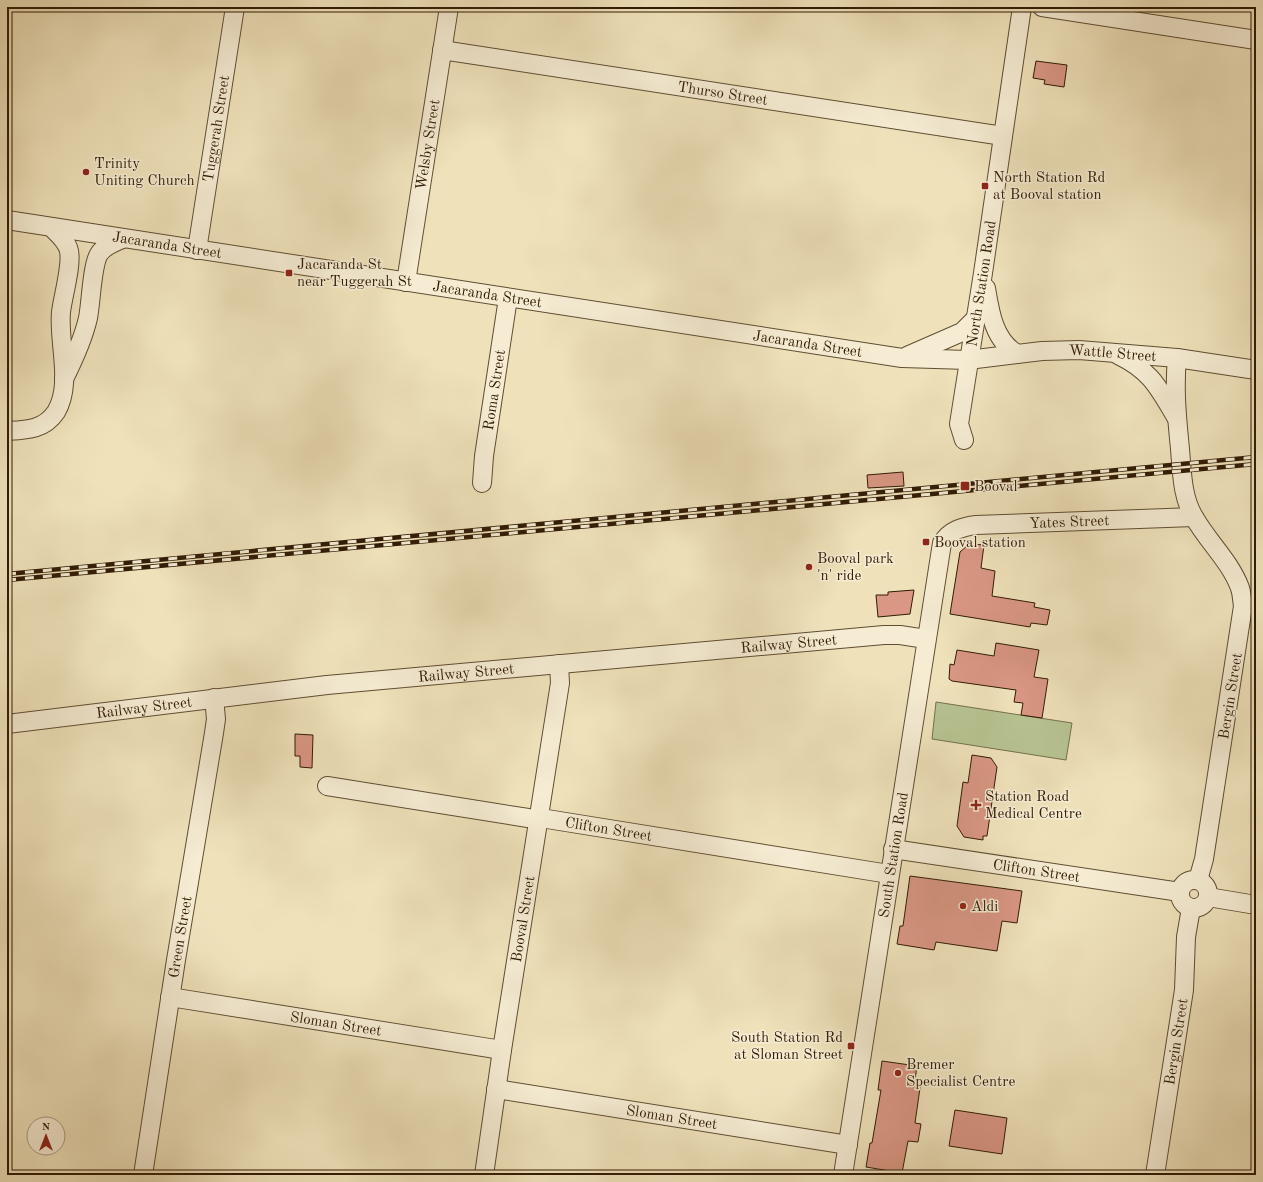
<svg xmlns="http://www.w3.org/2000/svg" width="1263" height="1182" font-family="'Old Standard TT',serif">
<style>
.green{fill:#b7c492;stroke:#74704c}
.building{fill:#d99784;stroke:#311b05}
.lines{fill:none;stroke-linecap:round;stroke-linejoin:round}
.minor-casing{stroke:#604d32;stroke-width:20}
.minor{stroke:#f5ecd3;stroke-width:18}
.rail-casing{stroke:#311b05;stroke-width:4.5}
.rail{stroke:#f5ecd3;stroke-width:3;stroke-dasharray:9;stroke-linecap:butt}
.poi-dot{fill:#8f2418;stroke:#f5ecd3;stroke-width:1.5}
.labels{text-anchor:middle;stroke-width:3;stroke-linejoin:round;paint-order:stroke}
.street-label{font-size:15px;fill:#311b05;stroke:#f5ecd3}
.poi-label{font-size:15px;fill:#311b05;stroke:#f5ecd3;text-anchor:start}
</style>
<rect width="100%" height="100%" fill="#efe2bb"/>
<filter id="stains"><feTurbulence type="fractalNoise" baseFrequency=".005" numOctaves="4"/><feColorMatrix values="0 0 0 0 .2 0 0 0 0 .09 0 0 0 0 .02 0 0 0 .5 -.17"/></filter>
<radialGradient id="worn" r=".72"><stop offset=".6" stop-color="#630" stop-opacity="0"/><stop offset="1" stop-color="#630" stop-opacity=".3"/></radialGradient>
<path class="green" d="M 936,702 L 1072,723 L 1066,760 L 932,739 Z"/>
<g class="building">
<path d="M 1036,61 L 1067,65 L 1064,87 L 1044,84 L 1045,80 L 1033,78 Z"/>
<path d="M 903,472 L 904,486 L 868,488 L 867,475 Z"/>
<path d="M 969,544 L 984,545 L 981,568 L 995,571 L 992,596 L 1035,603 L 1034,607 L 1050,610 L 1047,625 L 1031,623 L 1030,627 L 950,614 L 960,552 Z"/>
<path d="M 914,590 L 910,614 L 878,617 L 876,595 L 888,595 L 888,592 Z"/>
<path d="M 996,643 L 1039,650 L 1034,677 L 1048,679 L 1042,718 L 1021,715 L 1023,703 L 1014,702 L 1016,690 L 952,681 L 949,679 L 950,664 L 954,665 L 957,650 L 994,656 Z"/>
<path d="M 295,734 L 313,735 L 312,768 L 300,767 L 300,756 L 295,756 Z"/>
<path d="M 972,755 L 991,758 L 997,767 L 987,836 L 983,836 L 983,840 L 964,837 L 957,826 L 963,782 L 968,783 Z"/>
<path d="M 910,876 L 1022,891 L 1017,923 L 1002,921 L 997,951 L 936,942 L 934,950 L 897,944 L 900,926 L 903,926 Z"/>
<path d="M 882,1061 L 917,1066 L 915,1080 L 921,1081 L 915,1123 L 921,1124 L 918,1142 L 908,1141 L 902,1173 L 866,1167 L 870,1143 L 872,1143 L 881,1090 L 878,1090 Z"/>
<path d="M 955,1110 L 1007,1118 L 1002,1154 L 949,1146 Z"/>
</g>
<g class="lines">
<g class="minor-casing">
<g id="minor">
<path d="M 1042,7 L 1256,40"/>
<path id="s1" d="M 442,50 L 1003,136"/>
<path id="s2" d="M 7,220 L 902,358 L 968,360 L 1042,351 L 1079,350 L 1177,358 L 1256,370"/>
<path id="s3" d="M 197,250 L 235,7"/>
<path id="s4" d="M 406,282 L 449,7"/>
<path d="M 986,288 C 990,313 994,340 1017,354"/>
<path d="M 1118,355 C 1151,371 1158,387 1176,417"/>
<path d="M 907,356 L 962,332 L 975,319"/>
<path d="M 1177,358 C 1174,390 1177,418 1180,449 C 1182,472 1182,497 1194,517 C 1208,542 1230,561 1240,588 C 1242,594 1242,601 1243,606 L 1204,859 L 1198,880"/>
<path d="M 64,379 C 74,359 83,340 88,318 C 91,303 92,265 99,254 C 104,246 113,243 122,239"/>
<path d="M 7,431 C 26,430 44,430 56,412 C 73,384 58,343 61,312 C 63,296 72,265 69,251 C 67,241 58,234 51,227"/>
<path id="s5" d="M 964,440 L 959,424 L 962,405 L 983,273 L 1022,7"/>
<path id="s6" d="M 482,483 L 484,456 L 508,298"/>
<path id="s7" d="M 7,724 L 327,685 L 884,635 L 900,635 L 926,639"/>
<path id="s8" d="M 327,786 L 528,818 L 547,819 L 889,874"/>
<path id="s9" d="M 893,849 L 1180,892"/>
<circle cx="1194" cy="894" r="14"/>
<path d="M 1208,897 L 1256,905"/>
<path id="s10" d="M 170,997 L 502,1050"/>
<path id="s11" d="M 496,1089 L 848,1145"/>
<path id="s12" d="M 143,1175 L 176,960 L 214,733 L 216,719 L 214,698"/>
<path id="s13" d="M 484,1175 L 502,1050 L 560,683 L 559,664"/>
<path id="s14" d="M 843,1175 L 942,543 C 950,530 962,527 976,525 L 1194,517"/>
<path id="s15" d="M 1155,1175 L 1184,990 L 1186,937 L 1191,908"/>
</g>
</g>
<use href="#minor" class="minor"/>
<g class="rail-casing">
<g id="rail">
<path d="M 7,574 L 1256,457"/>
<path d="M 7,580 L 1256,464"/>
</g>
</g>
<use href="#rail" class="rail"/>
</g>
<g class="poi-dot">
<circle cx="86" cy="172" r="4"/>
<rect x="981" y="182" width="8" height="8" rx="2"/>
<rect x="285" y="269" width="8" height="8" rx="2"/>
<rect x="960" y="481" width="10" height="10" rx="2"/>
<rect x="922" y="538" width="8" height="8" rx="2"/>
<circle cx="809" cy="567" r="4"/>
<path d="M974 799h4v4h4v4h-4v4h-4v-4h-4v-4h4z"/>
<circle cx="963" cy="906" r="4"/>
<rect x="847" y="1042" width="8" height="8" rx="2"/>
<circle cx="898" cy="1073" r="4"/>
</g>
<g class="labels">
<g class="street-label">
<text dy="5" stroke="none"><textPath href="#s1" startOffset="284">Thurso Street</textPath></text>
<text dy="5" stroke="none"><textPath href="#s3" startOffset="123">Tuggerah Street</textPath></text>
<text dy="5" stroke="none"><textPath href="#s4" startOffset="139">Welsby Street</textPath></text>
<text dy="5" stroke="none"><textPath href="#s2" startOffset="162">Jacaranda Street</textPath></text>
<text dy="5" stroke="none"><textPath href="#s5" startOffset="159">North Station Road</textPath></text>
<text dy="5" stroke="none"><textPath href="#s2" startOffset="486">Jacaranda Street</textPath></text>
<text dy="5" stroke="none"><textPath href="#s2" startOffset="810">Jacaranda Street</textPath></text>
<text dy="5" stroke="none"><textPath href="#s2" startOffset="1117">Wattle Street</textPath></text>
<text dy="5" stroke="none"><textPath href="#s6" startOffset="94">Roma Street</textPath></text>
<text dy="5" stroke="none"><textPath href="#s14" startOffset="773">Yates Street</textPath></text>
<text dy="5" stroke="none"><textPath href="#s7" startOffset="786">Railway Street</textPath></text>
<text dy="5" stroke="none"><textPath href="#s7" startOffset="462">Railway Street</textPath></text>
<text transform="translate(1230 696) rotate(-81)" y="5">Bergin Street</text>
<text dy="5" stroke="none"><textPath href="#s7" startOffset="138">Railway Street</textPath></text>
<text dy="5" stroke="none"><textPath href="#s8" startOffset="285">Clifton Street</textPath></text>
<text dy="5" stroke="none"><textPath href="#s14" startOffset="324">South Station Road</textPath></text>
<text dy="5" stroke="none"><textPath href="#s9" startOffset="145">Clifton Street</textPath></text>
<text dy="5" stroke="none"><textPath href="#s13" startOffset="259">Booval Street</textPath></text>
<text dy="5" stroke="none"><textPath href="#s12" startOffset="241">Green Street</textPath></text>
<text dy="5" stroke="none"><textPath href="#s10" startOffset="168">Sloman Street</textPath></text>
<text dy="5" stroke="none"><textPath href="#s15" startOffset="135">Bergin Street</textPath></text>
<text dy="5" stroke="none"><textPath href="#s11" startOffset="178">Sloman Street</textPath></text>
</g>
<g class="poi-label">
<text x="94" y="168">Trinity<tspan x="94" dy="17">Uniting Church</tspan></text>
<text x="993" y="182">North Station Rd<tspan x="993" dy="17">at Booval station</tspan></text>
<text x="297" y="269">Jacaranda St<tspan x="297" dy="17">near Tuggerah St</tspan></text>
<text x="974" y="491">Booval</text>
<text x="934" y="547">Booval station</text>
<text x="817" y="563">Booval park<tspan x="817" dy="17">'n' ride</tspan></text>
<text x="985" y="801">Station Road<tspan x="985" dy="17">Medical Centre</tspan></text>
<text x="971" y="911">Aldi</text>
<text x="843" y="1042" text-anchor="end">South Station Rd<tspan x="843" dy="17">at Sloman Street</tspan></text>
<text x="906" y="1069">Bremer<tspan x="906" dy="17">Specialist Centre</tspan></text>
</g>
</g>
<rect width="1263" height="1182" fill="none" stroke="#efe2bb" stroke-width="24"/>
<rect x="8" y="8" width="1247" height="1166" fill="none" stroke="#311b05" stroke-width="2"/>
<rect x="12" y="12" width="1239" height="1158" fill="none" stroke="#311b05"/>
<g transform="translate(46 1136)"><circle r="19" fill="#f5ecd3" stroke="#a79881"/>
<path d="M0-3L7 15L0 10L-7 15Z" fill="#8f2418"/>
<text y="-6" font-size="11" font-weight="bold" text-anchor="middle" fill="#311b05">N</text>
</g>
<rect width="100%" height="100%" filter="url(#stains)"/>
<rect width="100%" height="100%" fill="url(#worn)"/>
</svg>
